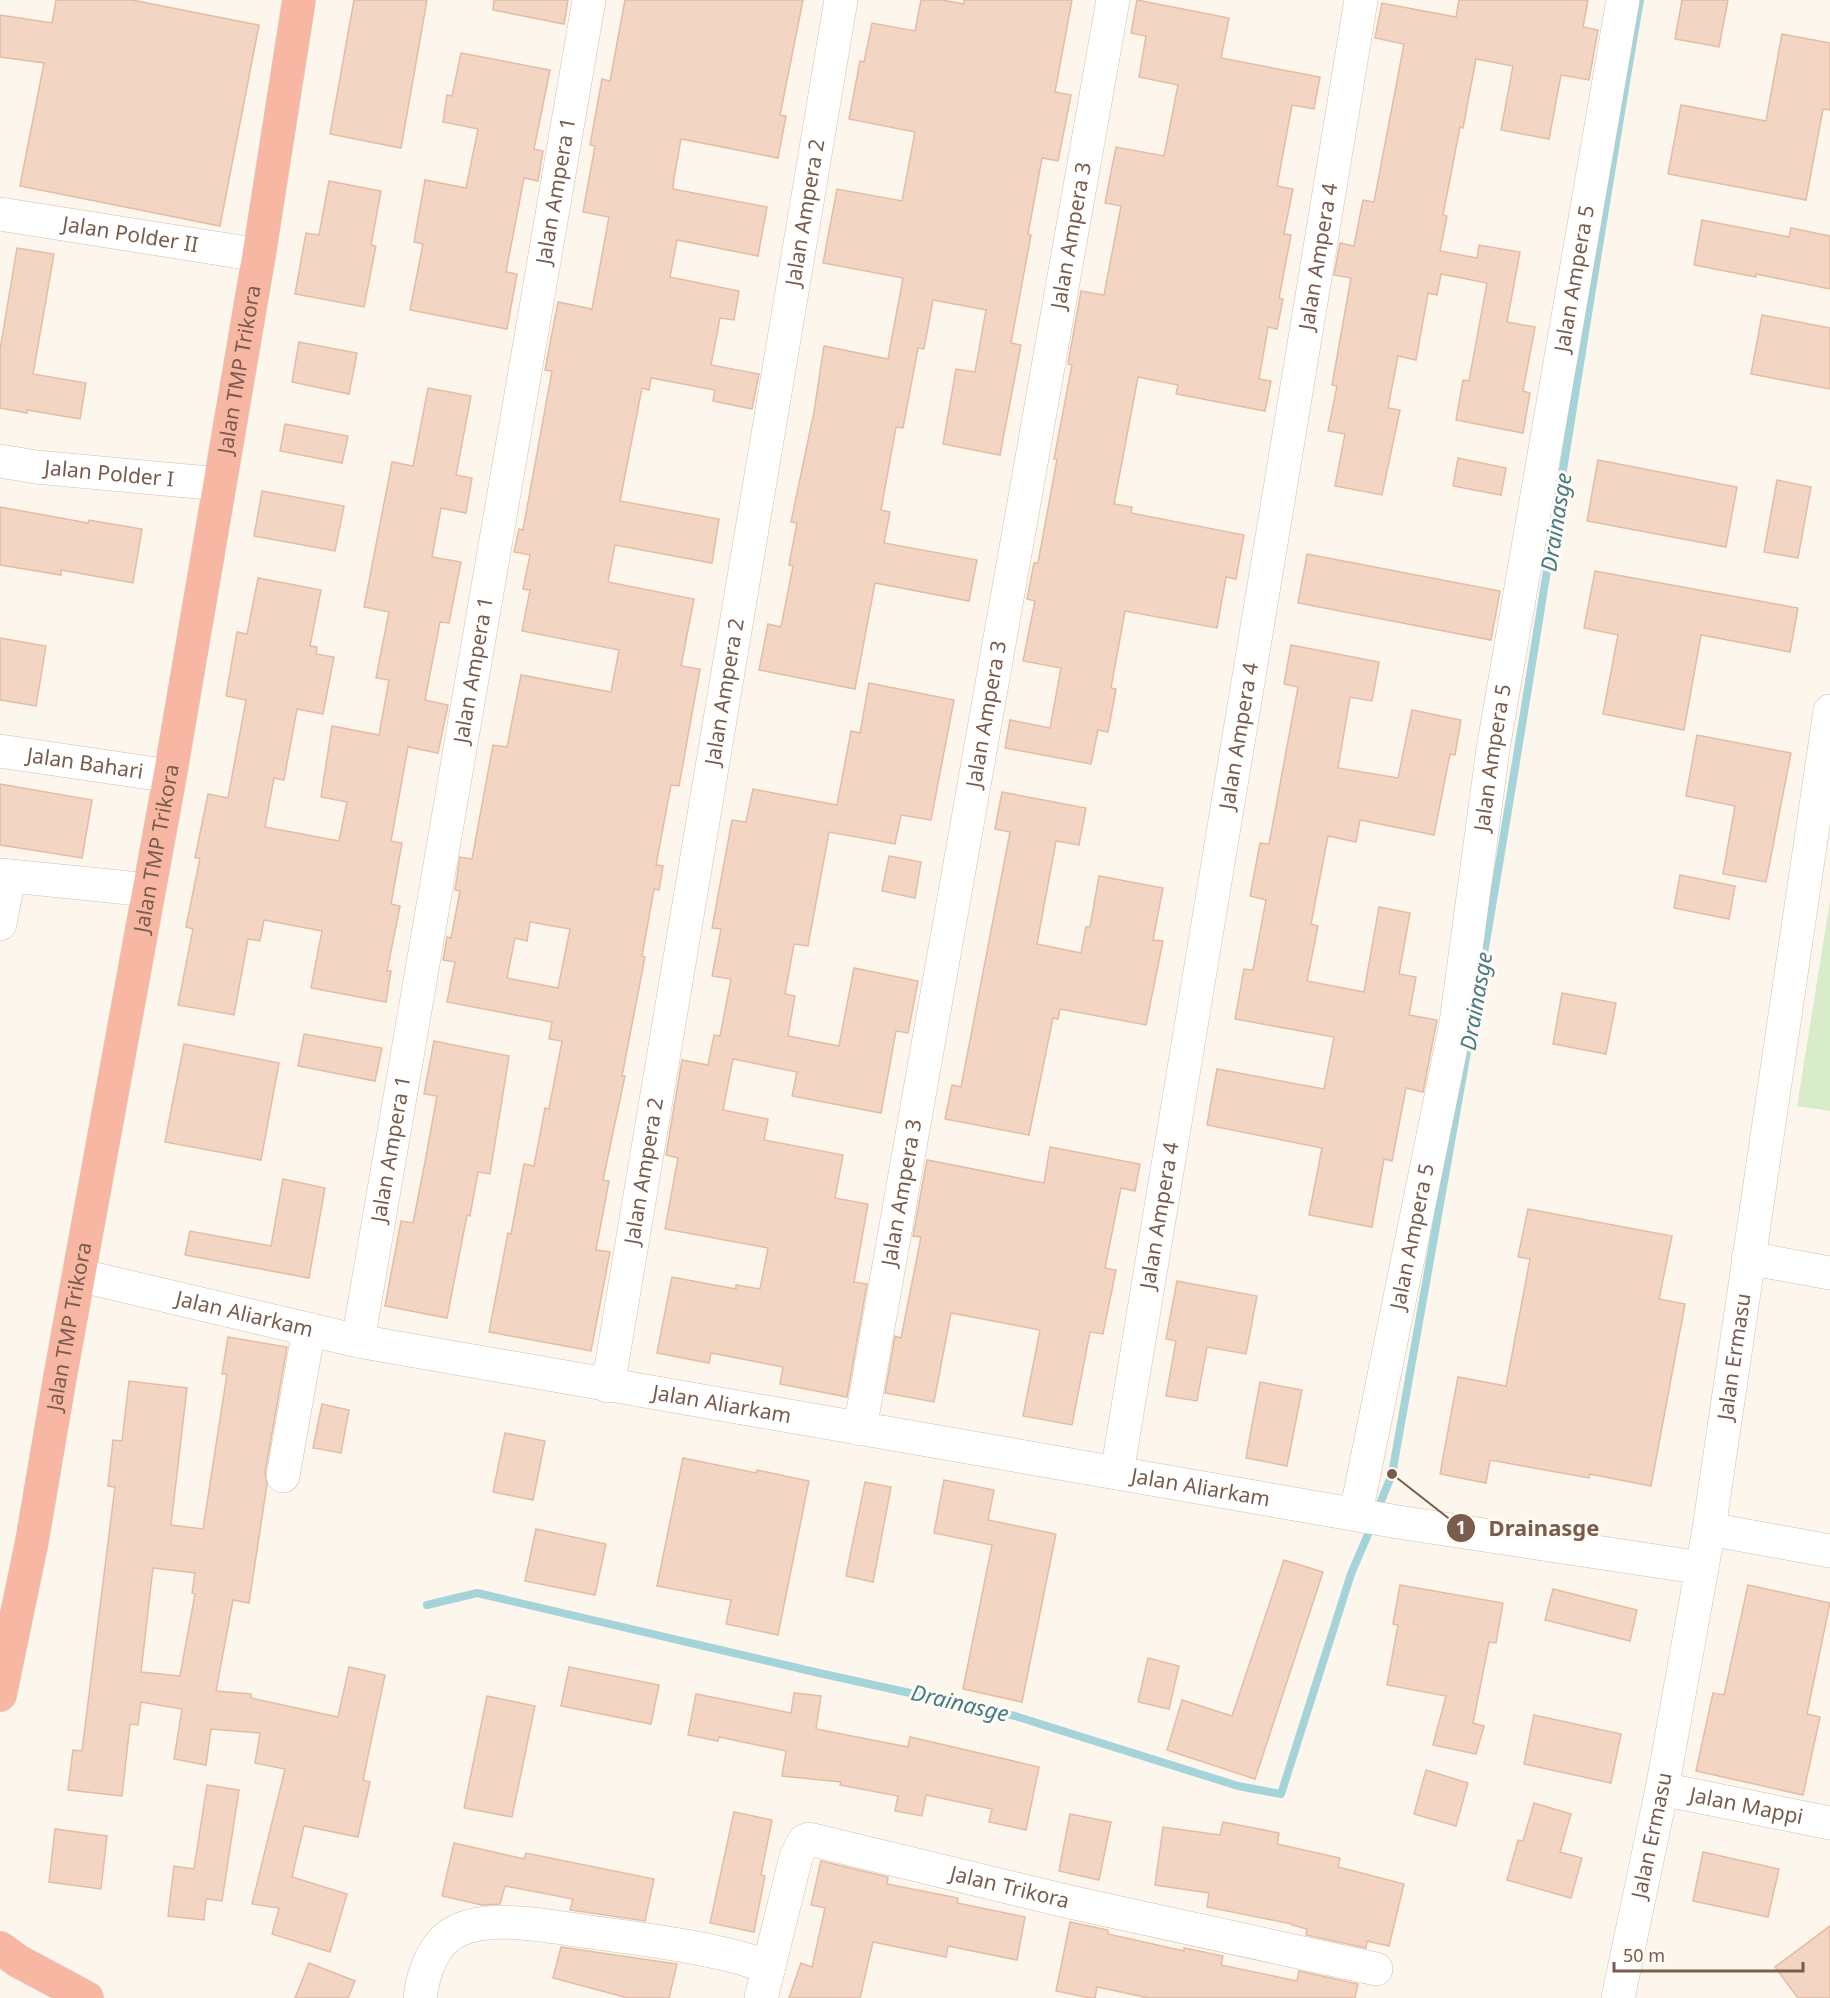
<svg xmlns="http://www.w3.org/2000/svg" width="1830" height="1998" font-family="'Noto Sans',sans-serif">
<style>
.green{fill:#d8ecc9}
.lines{fill:none;stroke-linecap:round;stroke-linejoin:round}
.stream{stroke:#a5d3da;stroke-width:8}
.building{fill:#f3d5c3;stroke:#e6bba3;stroke-width:1.5;fill-rule:evenodd}
.minor-casing{stroke:#d1beb0;stroke-width:34}
.highway-casing{stroke:#dad1cd;stroke-width:34}
.minor{stroke:#fff;stroke-width:33}
.highway{stroke:#f7b7a3;stroke-width:33}
.labels{text-anchor:middle;stroke-width:6;stroke-linejoin:round;paint-order:stroke}
.street-label{font-size:21px;fill:#7a5c4d;stroke:#fffaf3}
.water-label{font-size:22px;font-style:italic;fill:#437c86;stroke:#fffaf3}
.leader{fill:none;stroke:#7a5c4d;stroke-width:2}
.callout-dot{fill:#7a5c4d;stroke:#fffaf3;stroke-width:2}
.mark-label{font-size:18px;text-anchor:middle;font-weight:bold;fill:#fff}
.callout-label{font-size:22px;text-anchor:middle;font-weight:bold;fill:#7a5c4d;stroke:#fffaf3;stroke-width:6;stroke-linejoin:round;paint-order:stroke}
</style>
<rect width="100%" height="100%" fill="#fdf6ec"/>
<path class="green" d="M 1830,901 L 1830,1111 L 1797,1106 Z"/>
<g class="lines">
<g class="stream">
<path d="M 1474,1011 C 1533,675 1582,336 1640,0"/>
<path d="M 1377,1511 L 1392,1474 L 1467,1052"/>
<path d="M 427,1605 L 477,1593 L 819,1673 L 1015,1716 L 1238,1786 L 1281,1794 L 1351,1574 L 1372,1525"/>
</g>
</g>
<g class="building">
<path d="M 56,0 L 132,0 L 259,25 L 220,226 L 20,186 L 44,63 L 0,57 L 0,15 L 52,23 Z"/>
<path d="M 354,0 L 427,0 L 401,148 L 330,134 Z"/>
<path d="M 494,0 L 568,0 L 564,24 L 493,10 Z"/>
<path d="M 625,0 L 803,0 L 780,115 L 786,116 L 778,158 L 681,139 L 674,178 L 673,189 L 767,207 L 758,256 L 677,240 L 670,277 L 739,291 L 734,320 L 720,318 L 711,365 L 759,374 L 752,409 L 713,401 L 715,390 L 651,378 L 649,390 L 642,388 L 620,501 L 719,519 L 712,563 L 615,545 L 608,582 L 694,599 L 681,666 L 700,669 L 679,786 L 671,785 L 656,865 L 663,866 L 659,890 L 654,889 L 642,956 L 645,957 L 622,1076 L 625,1076 L 603,1180 L 609,1181 L 596,1250 L 610,1252 L 591,1351 L 489,1332 L 508,1233 L 511,1234 L 524,1164 L 534,1166 L 545,1108 L 549,1109 L 562,1041 L 549,1039 L 552,1022 L 447,1002 L 455,962 L 443,960 L 447,937 L 451,938 L 460,891 L 455,890 L 460,857 L 472,859 L 493,745 L 507,747 L 521,675 L 611,692 L 619,650 L 522,631 L 530,590 L 523,589 L 530,555 L 514,552 L 519,529 L 523,530 L 552,371 L 545,370 L 558,302 L 592,309 L 609,217 L 583,212 L 595,146 L 590,145 L 602,79 L 610,81 ZM 530,922 L 570,929 L 558,988 L 507,978 L 515,938 L 527,941 Z"/>
<path d="M 921,0 L 942,0 L 964,4 L 964,0 L 1072,0 L 1055,92 L 1071,95 L 1058,161 L 1042,158 L 1028,234 L 1031,235 L 1011,343 L 1021,345 L 1000,455 L 943,444 L 956,369 L 975,372 L 986,310 L 933,300 L 924,349 L 918,348 L 903,428 L 896,427 L 881,510 L 890,512 L 884,543 L 977,560 L 969,601 L 875,583 L 855,689 L 759,670 L 768,624 L 781,627 L 793,566 L 789,565 L 797,523 L 791,522 L 814,412 L 824,346 L 888,359 L 903,278 L 823,263 L 837,189 L 902,201 L 915,132 L 849,119 L 860,61 L 864,62 L 872,23 L 915,31 Z"/>
<path d="M 1137,0 L 1229,18 L 1221,58 L 1320,77 L 1314,109 L 1292,105 L 1277,186 L 1293,189 L 1284,234 L 1291,235 L 1279,298 L 1283,299 L 1277,329 L 1268,327 L 1259,379 L 1271,381 L 1265,411 L 1176,394 L 1178,385 L 1138,377 L 1114,504 L 1132,507 L 1131,513 L 1244,535 L 1236,579 L 1226,577 L 1217,628 L 1125,611 L 1111,688 L 1116,689 L 1108,732 L 1098,730 L 1091,764 L 1005,748 L 1010,720 L 1050,728 L 1061,668 L 1023,661 L 1035,601 L 1027,599 L 1034,563 L 1038,563 L 1057,459 L 1054,459 L 1072,365 L 1068,364 L 1081,291 L 1104,295 L 1121,206 L 1105,203 L 1116,147 L 1164,156 L 1178,85 L 1139,77 L 1146,36 L 1131,33 Z"/>
<path d="M 1459,0 L 1588,0 L 1583,27 L 1598,30 L 1589,80 L 1561,75 L 1549,139 L 1501,130 L 1513,66 L 1476,59 L 1463,128 L 1460,127 L 1443,215 L 1447,216 L 1440,251 L 1477,258 L 1479,245 L 1520,252 L 1507,322 L 1535,327 L 1523,391 L 1530,393 L 1523,433 L 1456,420 L 1463,380 L 1469,381 L 1487,283 L 1441,274 L 1437,295 L 1428,293 L 1416,360 L 1398,356 L 1388,408 L 1400,410 L 1382,495 L 1335,486 L 1345,434 L 1328,431 L 1337,386 L 1332,385 L 1351,278 L 1334,275 L 1340,243 L 1354,246 L 1363,200 L 1374,202 L 1404,44 L 1375,38 L 1382,3 L 1456,17 Z"/>
<path d="M 1682,0 L 1728,0 L 1719,47 L 1675,39 Z"/>
<path d="M 1782,34 L 1830,43 L 1830,110 L 1823,109 L 1806,200 L 1668,174 L 1681,105 L 1766,121 Z"/>
<path d="M 461,53 L 550,70 L 534,149 L 543,151 L 538,181 L 524,178 L 506,272 L 517,274 L 507,329 L 410,310 L 423,244 L 414,242 L 425,180 L 466,188 L 478,129 L 443,122 L 447,95 L 452,96 Z"/>
<path d="M 329,181 L 381,191 L 371,245 L 376,246 L 364,307 L 295,294 L 306,233 L 319,235 Z"/>
<path d="M 1702,220 L 1789,237 L 1791,228 L 1830,236 L 1830,289 L 1756,274 L 1756,277 L 1694,265 Z"/>
<path d="M 17,248 L 54,254 L 33,374 L 86,383 L 80,419 L 27,410 L 27,413 L 0,408 L 0,350 Z"/>
<path d="M 1762,315 L 1830,328 L 1830,389 L 1751,374 Z"/>
<path d="M 299,342 L 357,353 L 349,394 L 292,382 Z"/>
<path d="M 428,388 L 471,396 L 456,475 L 472,478 L 466,513 L 441,508 L 432,557 L 461,562 L 449,623 L 440,622 L 425,700 L 448,705 L 438,753 L 408,747 L 391,841 L 402,843 L 391,904 L 400,906 L 387,971 L 391,971 L 386,1002 L 311,988 L 322,931 L 264,920 L 260,941 L 248,939 L 234,1015 L 178,1005 L 193,929 L 186,927 L 200,858 L 195,858 L 208,794 L 228,798 L 246,700 L 226,696 L 237,632 L 247,634 L 258,578 L 321,590 L 310,646 L 317,647 L 316,654 L 334,657 L 323,714 L 297,709 L 284,780 L 274,778 L 265,827 L 339,841 L 347,802 L 321,797 L 332,726 L 379,735 L 389,680 L 376,678 L 389,612 L 364,607 L 392,462 L 413,466 Z"/>
<path d="M 285,424 L 348,436 L 342,463 L 280,451 Z"/>
<path d="M 1458,458 L 1506,468 L 1501,495 L 1453,486 Z"/>
<path d="M 1598,460 L 1737,487 L 1726,547 L 1587,521 Z"/>
<path d="M 1777,480 L 1811,487 L 1798,558 L 1764,552 Z"/>
<path d="M 262,491 L 344,506 L 335,551 L 254,536 Z"/>
<path d="M 0,507 L 88,523 L 89,520 L 142,529 L 133,583 L 61,570 L 61,575 L 0,565 Z"/>
<path d="M 1307,554 L 1500,591 L 1491,640 L 1298,603 Z"/>
<path d="M 1595,571 L 1798,608 L 1790,652 L 1701,635 L 1684,730 L 1603,714 L 1618,635 L 1584,628 Z"/>
<path d="M 0,638 L 46,646 L 36,706 L 0,700 Z"/>
<path d="M 1291,645 L 1379,662 L 1372,701 L 1350,697 L 1338,768 L 1398,778 L 1412,710 L 1461,720 L 1455,755 L 1450,754 L 1434,835 L 1360,820 L 1356,842 L 1328,836 L 1311,924 L 1318,926 L 1307,981 L 1364,992 L 1379,907 L 1410,913 L 1399,974 L 1416,977 L 1409,1015 L 1437,1020 L 1423,1092 L 1406,1088 L 1392,1161 L 1384,1159 L 1372,1227 L 1309,1215 L 1322,1148 L 1207,1125 L 1217,1069 L 1324,1089 L 1334,1037 L 1235,1019 L 1244,969 L 1253,970 L 1266,900 L 1250,896 L 1260,843 L 1269,844 L 1298,687 L 1284,684 Z"/>
<path d="M 869,683 L 954,700 L 931,820 L 901,815 L 895,844 L 829,832 L 808,946 L 794,944 L 785,994 L 795,996 L 788,1036 L 839,1046 L 854,968 L 918,981 L 908,1033 L 896,1031 L 881,1113 L 792,1096 L 797,1072 L 733,1059 L 723,1110 L 768,1119 L 764,1140 L 843,1155 L 835,1198 L 868,1204 L 854,1282 L 867,1284 L 847,1397 L 780,1384 L 783,1367 L 711,1353 L 709,1363 L 657,1353 L 672,1277 L 736,1289 L 736,1285 L 760,1289 L 768,1248 L 665,1229 L 678,1158 L 666,1155 L 682,1060 L 708,1065 L 714,1035 L 720,1036 L 731,979 L 712,976 L 721,929 L 712,928 L 732,820 L 746,822 L 753,789 L 837,805 L 851,731 L 860,733 Z"/>
<path d="M 1697,735 L 1791,753 L 1766,882 L 1723,874 L 1735,806 L 1686,796 Z"/>
<path d="M 0,784 L 92,800 L 82,858 L 0,845 Z"/>
<path d="M 1002,792 L 1086,808 L 1079,845 L 1056,841 L 1037,944 L 1081,953 L 1086,927 L 1090,927 L 1099,876 L 1163,888 L 1153,940 L 1163,941 L 1146,1025 L 1060,1009 L 1058,1019 L 1053,1018 L 1029,1135 L 945,1119 L 952,1085 L 961,1087 L 1010,832 L 995,829 Z"/>
<path d="M 889,856 L 921,862 L 915,898 L 882,891 Z"/>
<path d="M 1680,875 L 1735,886 L 1729,919 L 1674,908 Z"/>
<path d="M 1562,993 L 1616,1003 L 1606,1054 L 1553,1044 Z"/>
<path d="M 304,1034 L 382,1048 L 375,1081 L 298,1066 Z"/>
<path d="M 434,1041 L 509,1056 L 490,1174 L 478,1172 L 470,1216 L 467,1215 L 447,1318 L 385,1306 L 401,1221 L 413,1223 L 425,1162 L 437,1096 L 424,1094 Z"/>
<path d="M 184,1044 L 279,1063 L 261,1160 L 165,1142 Z"/>
<path d="M 1050,1147 L 1140,1164 L 1135,1191 L 1121,1188 L 1105,1268 L 1116,1270 L 1103,1334 L 1090,1332 L 1072,1425 L 1023,1416 L 1040,1330 L 951,1313 L 934,1402 L 885,1393 L 895,1336 L 901,1338 L 921,1237 L 913,1236 L 927,1160 L 1044,1183 Z"/>
<path d="M 283,1179 L 325,1188 L 309,1278 L 185,1255 L 190,1231 L 271,1246 Z"/>
<path d="M 1528,1209 L 1672,1236 L 1659,1299 L 1685,1304 L 1651,1486 L 1590,1474 L 1589,1478 L 1490,1460 L 1486,1483 L 1440,1474 L 1458,1377 L 1506,1386 L 1530,1259 L 1518,1257 Z"/>
<path d="M 1177,1281 L 1257,1296 L 1246,1354 L 1207,1347 L 1197,1401 L 1166,1396 L 1176,1341 L 1166,1339 Z"/>
<path d="M 228,1337 L 287,1347 L 265,1473 L 267,1484 L 249,1603 L 233,1600 L 216,1691 L 251,1694 L 251,1698 L 338,1717 L 349,1667 L 385,1675 L 363,1780 L 370,1782 L 358,1837 L 304,1826 L 292,1877 L 347,1894 L 330,1952 L 272,1934 L 279,1908 L 252,1904 L 285,1769 L 255,1763 L 260,1733 L 211,1729 L 206,1765 L 174,1759 L 182,1709 L 141,1702 L 138,1725 L 130,1724 L 122,1796 L 68,1790 L 73,1750 L 82,1751 L 115,1487 L 108,1486 L 113,1440 L 122,1441 L 129,1381 L 187,1388 L 171,1525 L 203,1529 L 227,1374 L 222,1374 ZM 153,1568 L 195,1573 L 192,1593 L 195,1594 L 180,1676 L 141,1672 Z"/>
<path d="M 1260,1382 L 1302,1390 L 1287,1466 L 1246,1458 Z"/>
<path d="M 322,1404 L 349,1410 L 341,1453 L 313,1448 Z"/>
<path d="M 505,1433 L 545,1441 L 533,1500 L 493,1492 Z"/>
<path d="M 683,1458 L 756,1473 L 757,1470 L 809,1481 L 778,1635 L 726,1624 L 731,1600 L 657,1586 Z"/>
<path d="M 944,1480 L 994,1490 L 988,1520 L 1056,1534 L 1022,1702 L 963,1689 L 992,1545 L 934,1533 Z"/>
<path d="M 865,1482 L 891,1487 L 873,1582 L 846,1576 Z"/>
<path d="M 536,1529 L 606,1544 L 595,1595 L 525,1581 Z"/>
<path d="M 1284,1560 L 1323,1572 L 1255,1779 L 1167,1750 L 1182,1700 L 1232,1716 Z"/>
<path d="M 1400,1585 L 1503,1603 L 1496,1643 L 1489,1642 L 1473,1723 L 1484,1726 L 1476,1754 L 1433,1745 L 1446,1696 L 1387,1685 L 1398,1625 L 1393,1624 Z"/>
<path d="M 1748,1585 L 1830,1603 L 1807,1714 L 1820,1717 L 1803,1795 L 1696,1771 L 1713,1693 L 1724,1695 Z"/>
<path d="M 1553,1589 L 1637,1610 L 1630,1641 L 1545,1620 Z"/>
<path d="M 1148,1658 L 1179,1666 L 1169,1709 L 1138,1702 Z"/>
<path d="M 569,1667 L 659,1685 L 651,1724 L 561,1706 Z"/>
<path d="M 794,1693 L 821,1696 L 816,1729 L 908,1747 L 910,1737 L 1039,1767 L 1026,1830 L 989,1822 L 992,1809 L 926,1795 L 922,1816 L 895,1811 L 898,1796 L 840,1785 L 841,1782 L 782,1776 L 786,1751 L 719,1737 L 718,1741 L 688,1735 L 696,1694 L 791,1713 Z"/>
<path d="M 487,1696 L 535,1706 L 512,1817 L 464,1808 Z"/>
<path d="M 1534,1715 L 1621,1734 L 1611,1783 L 1524,1764 Z"/>
<path d="M 1426,1770 L 1468,1783 L 1456,1826 L 1414,1814 Z"/>
<path d="M 207,1785 L 239,1790 L 222,1901 L 206,1899 L 204,1920 L 168,1916 L 174,1866 L 194,1869 Z"/>
<path d="M 1534,1803 L 1571,1814 L 1560,1852 L 1582,1858 L 1571,1898 L 1507,1880 L 1518,1840 L 1523,1841 Z"/>
<path d="M 734,1812 L 772,1820 L 761,1875 L 765,1876 L 754,1932 L 710,1923 Z"/>
<path d="M 1070,1814 L 1111,1822 L 1099,1880 L 1059,1871 Z"/>
<path d="M 1223,1822 L 1279,1833 L 1277,1844 L 1340,1858 L 1338,1867 L 1404,1884 L 1389,1946 L 1367,1941 L 1366,1948 L 1306,1935 L 1307,1929 L 1292,1925 L 1292,1924 L 1207,1907 L 1209,1893 L 1155,1885 L 1163,1827 L 1220,1835 Z"/>
<path d="M 55,1829 L 107,1836 L 101,1889 L 49,1882 Z"/>
<path d="M 454,1843 L 524,1859 L 526,1853 L 654,1879 L 645,1921 L 570,1910 L 573,1899 L 505,1886 L 500,1904 L 482,1905 L 442,1896 Z"/>
<path d="M 1703,1852 L 1779,1869 L 1768,1917 L 1693,1901 Z"/>
<path d="M 821,1861 L 888,1877 L 887,1884 L 958,1898 L 957,1903 L 1025,1917 L 1017,1960 L 948,1946 L 946,1957 L 873,1942 L 860,1998 L 789,1998 L 801,1963 L 812,1967 L 825,1908 L 811,1905 Z"/>
<path d="M 1070,1922 L 1108,1930 L 1108,1934 L 1184,1951 L 1184,1948 L 1223,1956 L 1221,1965 L 1297,1981 L 1299,1971 L 1358,1984 L 1355,1998 L 1149,1998 L 1097,1987 L 1095,1998 L 1090,1998 L 1056,1991 Z"/>
<path d="M 1830,1926 L 1830,1998 L 1798,1998 L 1775,1967 Z"/>
<path d="M 561,1947 L 677,1964 L 669,1998 L 628,1998 L 553,1978 Z"/>
<path d="M 309,1963 L 355,1981 L 348,1998 L 295,1998 Z"/>
</g>
<g class="lines">
<g class="minor-casing">
<g id="minor">
<path id="s1" d="M 0,214 L 259,255"/>
<path id="s2" d="M 0,461 L 36,467 L 219,484"/>
<path id="s3" d="M 0,751 L 170,776"/>
<path d="M 0,875 L 149,890"/>
<path d="M 0,924 L 9,876"/>
<path d="M 1748,1258 L 1830,1273"/>
<path id="s4" d="M 78,1275 L 358,1341 L 1398,1522 L 1702,1568"/>
<path id="s5" d="M 358,1341 L 589,0"/>
<path id="s6" d="M 608,1386 L 841,0"/>
<path id="s7" d="M 860,1429 L 1113,0"/>
<path id="s8" d="M 1117,1473 L 1361,0"/>
<path d="M 283,1476 L 309,1329"/>
<path id="s9" d="M 1356,1513 L 1456,1023 L 1493,749 L 1623,0"/>
<path d="M 1709,1529 L 1830,1551"/>
<path id="s10" d="M 1662,1789 L 1830,1823"/>
<path d="M 420,1998 C 423,1973 434,1940 459,1930 C 494,1914 552,1927 590,1932 C 633,1938 678,1943 720,1953 C 737,1956 753,1962 769,1967"/>
<path id="s11" d="M 761,1998 L 796,1857 L 804,1841 L 809,1839 L 1070,1902 L 1376,1969"/>
<path id="s12" d="M 1618,1998 L 1662,1789 L 1709,1529 L 1830,711"/>
</g>
</g>
<g class="highway-casing">
<g id="highway">
<path id="s13" d="M 0,1695 L 32,1541 L 60,1377 L 170,776 L 259,255 L 299,0"/>
<path d="M 0,1948 L 18,1961 L 87,1998"/>
</g>
</g>
<use href="#minor" class="minor"/>
<use href="#highway" class="highway"/>
</g>
<g class="labels">
<g class="street-label">
<text dy="7" stroke="none"><textPath href="#s5" startOffset="1167">Jalan Ampera 1</textPath></text>
<text dy="7" stroke="none"><textPath href="#s6" startOffset="1190">Jalan Ampera 2</textPath></text>
<text dy="7" stroke="none"><textPath href="#s1" startOffset="132">Jalan Polder II</textPath></text>
<text dy="7" stroke="none"><textPath href="#s7" startOffset="1212">Jalan Ampera 3</textPath></text>
<text dy="7" stroke="none"><textPath href="#s8" startOffset="1233">Jalan Ampera 4</textPath></text>
<text dy="7" stroke="none"><textPath href="#s9" startOffset="1254">Jalan Ampera 5</textPath></text>
<text dy="7" stroke="none"><textPath href="#s13" startOffset="1347">Jalan TMP Trikora</textPath></text>
<text dy="7" stroke="none"><textPath href="#s2" startOffset="110">Jalan Polder I</textPath></text>
<text dy="7" stroke="none"><textPath href="#s5" startOffset="681">Jalan Ampera 1</textPath></text>
<text dy="7" stroke="none"><textPath href="#s6" startOffset="704">Jalan Ampera 2</textPath></text>
<text dy="7" stroke="none"><textPath href="#s7" startOffset="726">Jalan Ampera 3</textPath></text>
<text dy="7" stroke="none"><textPath href="#s8" startOffset="747">Jalan Ampera 4</textPath></text>
<text dy="7" stroke="none"><textPath href="#s9" startOffset="768">Jalan Ampera 5</textPath></text>
<text dy="7" stroke="none"><textPath href="#s3" startOffset="86">Jalan Bahari</textPath></text>
<text dy="7" stroke="none"><textPath href="#s13" startOffset="861">Jalan TMP Trikora</textPath></text>
<text dy="7" stroke="none"><textPath href="#s5" startOffset="195">Jalan Ampera 1</textPath></text>
<text dy="7" stroke="none"><textPath href="#s6" startOffset="218">Jalan Ampera 2</textPath></text>
<text dy="7" stroke="none"><textPath href="#s7" startOffset="240">Jalan Ampera 3</textPath></text>
<text dy="7" stroke="none"><textPath href="#s8" startOffset="261">Jalan Ampera 4</textPath></text>
<text dy="7" stroke="none"><textPath href="#s9" startOffset="282">Jalan Ampera 5</textPath></text>
<text dy="7" stroke="none"><textPath href="#s4" startOffset="171">Jalan Aliarkam</textPath></text>
<text dy="7" stroke="none"><textPath href="#s13" startOffset="375">Jalan TMP Trikora</textPath></text>
<text dy="7" stroke="none"><textPath href="#s12" startOffset="652">Jalan Ermasu</textPath></text>
<text dy="7" stroke="none"><textPath href="#s4" startOffset="657">Jalan Aliarkam</textPath></text>
<text dy="7" stroke="none"><textPath href="#s4" startOffset="1143">Jalan Aliarkam</textPath></text>
<text dy="7" stroke="none"><textPath href="#s10" startOffset="86">Jalan Mappi</textPath></text>
<text dy="7" stroke="none"><textPath href="#s12" startOffset="166">Jalan Ermasu</textPath></text>
<text dy="7" stroke="none"><textPath href="#s11" startOffset="375">Jalan Trikora</textPath></text>
</g>
<g class="water-label">
<text transform="translate(1556 522) rotate(-81)" y="8">Drainasge</text>
<text transform="translate(1476 1001) rotate(-80)" y="8">Drainasge</text>
<text transform="translate(960 1703) rotate(13)" y="8">Drainasge</text>
</g>
</g>
<path class="leader" d="M1392 1474L1461 1528"/>
<g class="callout-dot">
<circle cx="1392" cy="1474" r="6"/>
<circle cx="1461" cy="1528" r="15"/>
</g>
<g class="mark-label">
<text x="1461" y="1534">1</text>
</g>
<g class="callout-label">
<text x="1544" y="1536">Drainasge</text>
</g>
<path d="M1614 1962v9h189v-9" fill="none" stroke="#7a5c4d" stroke-width="3"/>
<text x="1623" y="1962" font-size="18" fill="#7a5c4d" stroke="#fffaf3" stroke-width="4.5" paint-order="stroke">50 m</text>
</svg>
